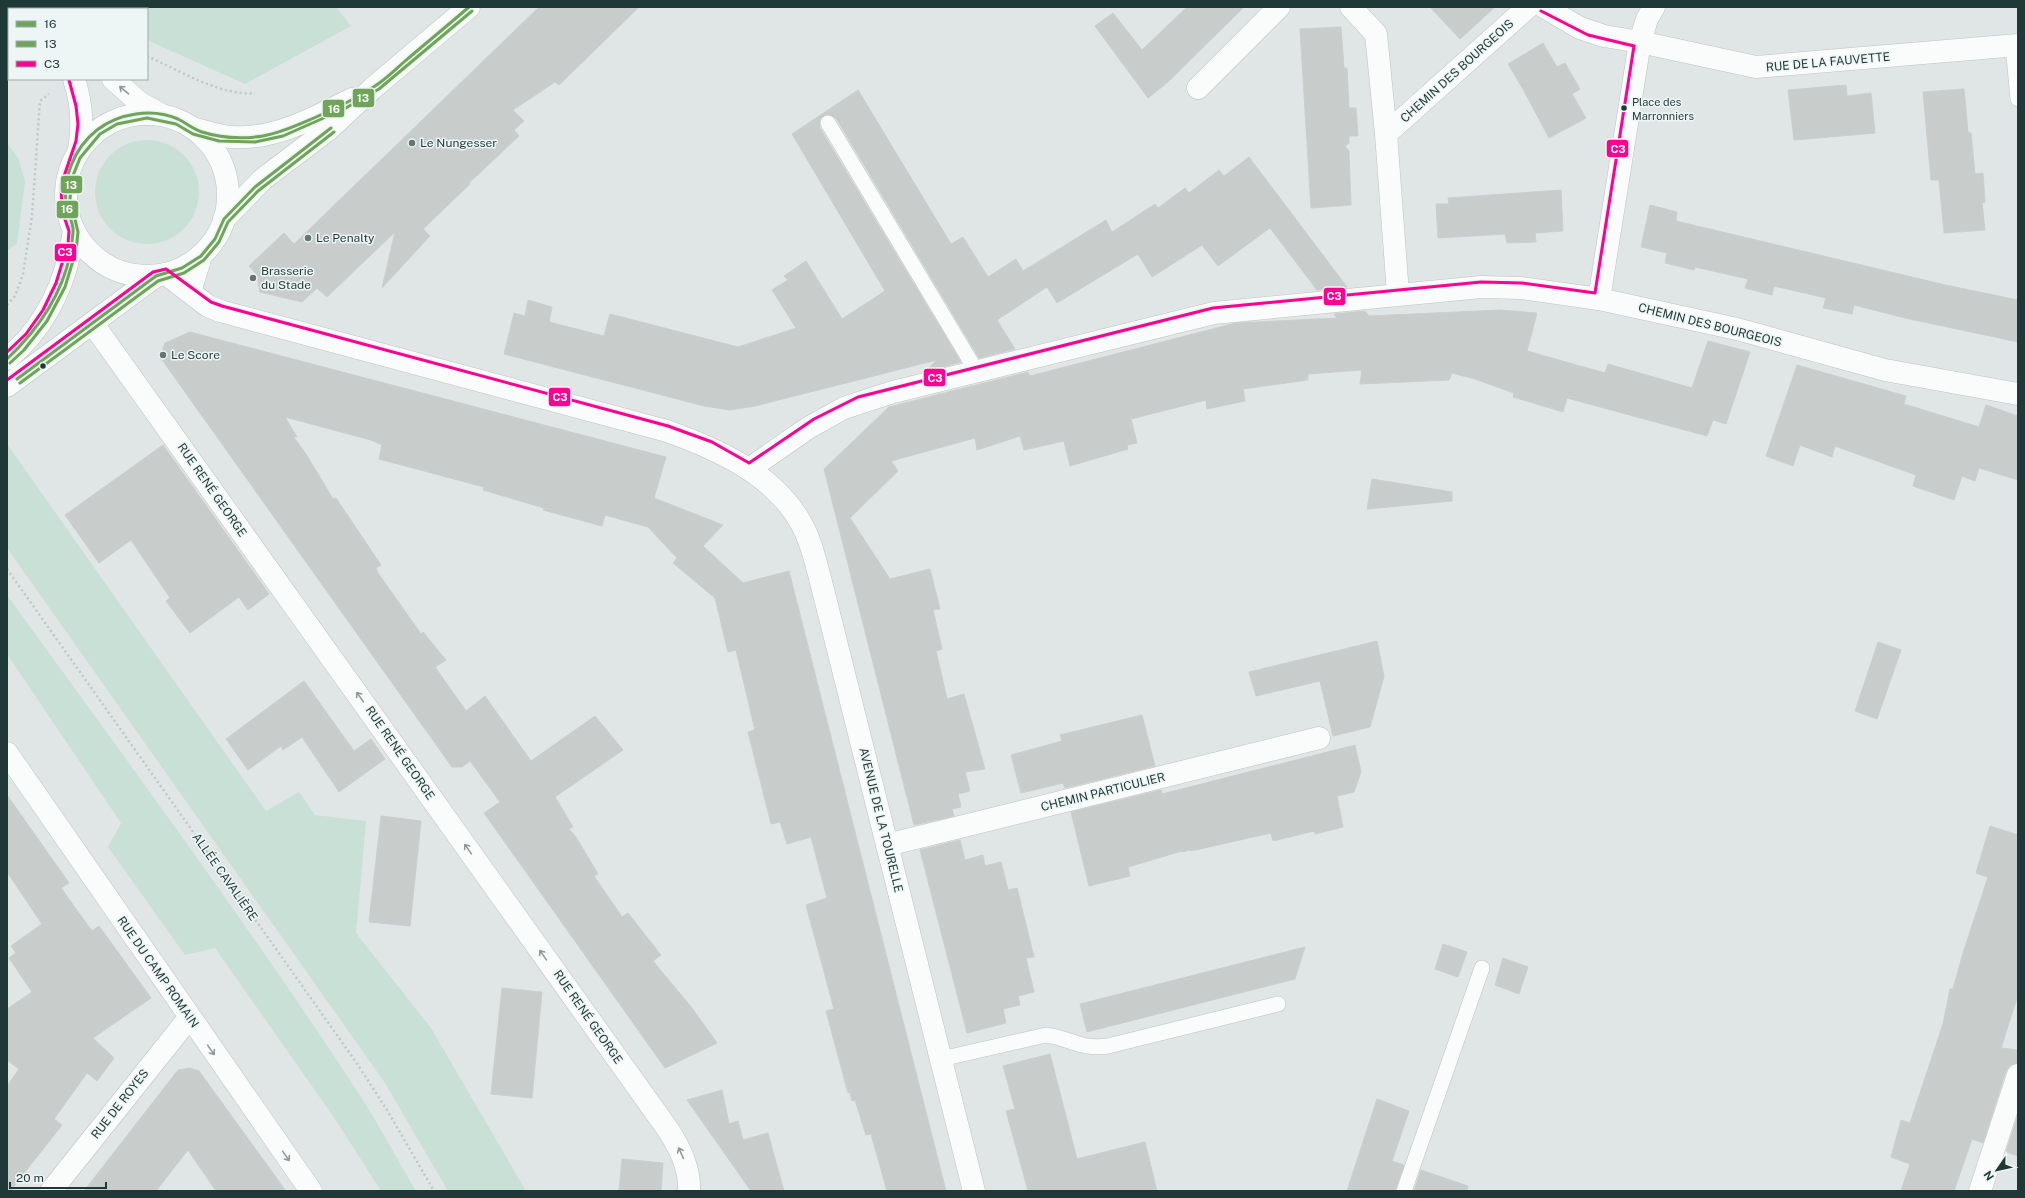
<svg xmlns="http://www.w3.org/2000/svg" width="2025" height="1198" font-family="'Public Sans',sans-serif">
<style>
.green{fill:#c8e0d6}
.building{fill:#c8cdcc;stroke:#c9cfce}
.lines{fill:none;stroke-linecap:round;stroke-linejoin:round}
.service-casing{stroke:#bdc3c2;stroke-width:16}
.minor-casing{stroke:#bdc3c2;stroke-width:23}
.tertiary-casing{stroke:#bdc3c2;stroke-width:23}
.path{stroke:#bec7c6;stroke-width:2.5;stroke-dasharray:2 3;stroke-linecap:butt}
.service{stroke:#fafbfb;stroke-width:15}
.minor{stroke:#fafbfb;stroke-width:22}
.tertiary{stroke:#fafbfb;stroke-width:22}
.bus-1-casing{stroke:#edf6f4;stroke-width:6}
.bus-2-casing{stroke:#edf6f4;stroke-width:6}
.bus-3-casing{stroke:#edf6f4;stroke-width:6}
.bus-1{stroke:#6fa459;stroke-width:3}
.bus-2{stroke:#6fa459;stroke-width:3}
.bus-3{stroke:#ff0092;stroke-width:3}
.oneway{stroke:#8c9a9a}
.bus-dot{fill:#1f3838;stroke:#edf6f4;stroke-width:1.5}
.poi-dot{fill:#637575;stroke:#edf6f4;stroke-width:1.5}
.labels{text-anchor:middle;stroke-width:3;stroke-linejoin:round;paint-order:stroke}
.bus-label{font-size:11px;fill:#1f3838;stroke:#edf6f4;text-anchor:start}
.street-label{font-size:12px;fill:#1f3838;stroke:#edf6f4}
.poi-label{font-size:12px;fill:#1f3838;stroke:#edf6f4;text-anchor:start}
.line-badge{stroke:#edf6f4;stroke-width:1.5}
.badge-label{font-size:11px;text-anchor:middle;font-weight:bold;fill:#fff}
</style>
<rect width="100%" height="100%" fill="#e0e6e5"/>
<g class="green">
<path d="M 120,7 L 336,7 L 351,26 L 245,84 L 147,40 L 147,9 L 121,9 Z"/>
<circle cx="147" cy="192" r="52"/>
<path d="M 7,143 L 18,158 L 25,181 L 17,244 L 7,250 Z"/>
<path d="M 7,444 L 266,811 L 299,792 L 315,815 L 366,821 L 356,933 L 431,1028 L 526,1191 L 448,1191 L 385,1083 L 7,548 Z"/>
<path d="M 7,595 C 127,761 251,928 363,1100 C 382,1130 398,1161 416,1191 L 381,1191 L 335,1119 L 215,948 L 185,955 L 108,847 L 121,823 L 7,654 Z"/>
</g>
<g class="building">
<path d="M 539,7 L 639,7 L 559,85 L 555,82 L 513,110 L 524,121 L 514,130 L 519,136 L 469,183 L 470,184 L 423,229 L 430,236 L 382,288 L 395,232 L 327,297 L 317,288 L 302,302 L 260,292 L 257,275 L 249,266 L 284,233 L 294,244 Z"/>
<path d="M 1187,7 L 1244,7 L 1168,82 L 1148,98 L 1095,26 L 1113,13 L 1142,50 Z"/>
<path d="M 1430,7 L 1495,7 L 1460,39 Z"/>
<path d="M 1341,27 L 1344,68 L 1347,68 L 1349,108 L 1356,108 L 1358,136 L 1349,136 L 1349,143 L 1345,146 L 1349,151 L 1351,205 L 1311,208 L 1300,29 Z"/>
<path d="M 1543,43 L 1557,67 L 1565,63 L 1580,89 L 1572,94 L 1586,118 L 1549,138 L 1523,89 L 1508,64 Z"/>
<path d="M 1846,85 L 1847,96 L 1871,93 L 1875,133 L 1794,140 L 1788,90 Z"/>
<path d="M 1964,89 L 1968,132 L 1971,133 L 1975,174 L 1983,173 L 1985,202 L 1982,203 L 1985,230 L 1944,233 L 1939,180 L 1931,180 L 1923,92 Z"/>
<path d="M 858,90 L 951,244 L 963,237 L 988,277 L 1016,259 L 1023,271 L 1106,220 L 1112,232 L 1155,204 L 1158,208 L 1185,188 L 1189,193 L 1219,170 L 1224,176 L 1249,157 L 1347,287 L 1317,290 L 1270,228 L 1218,266 L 1202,245 L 1152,277 L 1138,254 L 1057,303 L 1047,287 L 997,320 L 1015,349 L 979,358 L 836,118 L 827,114 L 820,119 L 820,128 L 961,362 L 926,371 L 937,360 L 755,406 L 730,410 L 704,406 L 504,354 L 514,313 L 525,316 L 528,300 L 552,307 L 549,322 L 604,336 L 610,314 L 738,347 L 796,328 L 772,290 L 788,280 L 784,276 L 806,261 L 842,319 L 885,291 L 792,134 Z"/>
<path d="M 1561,190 L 1563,231 L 1535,233 L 1536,242 L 1507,243 L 1505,234 L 1438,238 L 1436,204 L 1449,204 L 1448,198 Z"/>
<path d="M 1650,205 L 1677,212 L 1676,221 L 1950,286 L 2018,300 L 2018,342 L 1905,318 L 1854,305 L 1852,314 L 1838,311 L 1823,308 L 1826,298 L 1774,286 L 1772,295 L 1745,288 L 1748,279 L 1695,267 L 1694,270 L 1665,263 L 1667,253 L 1641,247 Z"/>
<path d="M 1500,310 L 1537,313 L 1527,351 L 1605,373 L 1608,364 L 1692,388 L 1708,341 L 1750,352 L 1726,424 L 1713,420 L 1707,436 L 1567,398 L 1563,412 L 1513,397 L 1514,393 L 1475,379 L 1452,373 L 1449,380 L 1360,384 L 1362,370 L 1308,374 L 1308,380 L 1243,389 L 1245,401 L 1207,409 L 1206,400 L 1131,419 L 1137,443 L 1127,445 L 1128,449 L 1070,466 L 1064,441 L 1024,450 L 1020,436 L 977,450 L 975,438 L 891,461 L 898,471 L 850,518 L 890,579 L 930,569 L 940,609 L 933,610 L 942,649 L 936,651 L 947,699 L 964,694 L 985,769 L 965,772 L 970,791 L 958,794 L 961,807 L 952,809 L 954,816 L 914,825 L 824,469 L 889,407 L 1028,372 L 1030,376 L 1236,323 L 1337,318 L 1334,314 L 1365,311 L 1369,316 Z"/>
<path d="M 190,332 L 666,457 L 654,498 L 723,525 L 703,546 L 743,583 L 789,571 L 946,1191 L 887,1191 L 871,1134 L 866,1135 L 855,1100 L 852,1101 L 850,1092 L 848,1093 L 826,1011 L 834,1009 L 806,905 L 827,898 L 811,837 L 787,844 L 780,822 L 771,824 L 748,732 L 755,730 L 736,650 L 728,652 L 715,598 L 673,563 L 677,558 L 648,527 L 605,515 L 602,526 L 543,510 L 544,508 L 537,506 L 483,490 L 484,487 L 379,459 L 382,445 L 371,440 L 285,417 L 297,437 L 293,436 L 306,454 L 333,499 L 336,498 L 381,565 L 376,568 L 378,573 L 421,634 L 423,632 L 446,660 L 435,667 L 466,711 L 485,696 L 531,761 L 595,716 L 623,750 L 555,797 L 573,827 L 569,829 L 576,837 L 598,874 L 594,876 L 622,917 L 628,913 L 661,955 L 653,961 L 692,1008 L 717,1043 L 665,1068 L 484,813 L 500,802 L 470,761 L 462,767 L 452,767 L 160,357 L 165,343 Z"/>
<path d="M 1797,365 L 1906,396 L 1904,404 L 1979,427 L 1986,405 L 2018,416 L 2018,480 L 1979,468 L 1975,481 L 1962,476 L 1954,500 L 1913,486 L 1916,475 L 1835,446 L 1832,457 L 1800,445 L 1793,466 L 1766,456 Z"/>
<path d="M 163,445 L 269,594 L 248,610 L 239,597 L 190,633 L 166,601 L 170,598 L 131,540 L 99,563 L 65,515 Z"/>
<path d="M 1372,479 L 1452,492 L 1452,501 L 1367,509 Z"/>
<path d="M 1377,641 L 1384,676 L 1370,727 L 1333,736 L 1320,681 L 1256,696 L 1249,672 Z"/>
<path d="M 1878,642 L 1901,650 L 1877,719 L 1855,711 Z"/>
<path d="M 304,681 L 354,751 L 371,739 L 385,759 L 339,792 L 302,737 L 283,750 L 281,746 L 248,770 L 226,739 Z"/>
<path d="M 1142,715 L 1155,766 L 1065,788 L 1063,783 L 1021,793 L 1011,755 L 1062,741 L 1060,735 Z"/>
<path d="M 1355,745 L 1361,772 L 1354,792 L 1337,796 L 1343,827 L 1315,834 L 1314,831 L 1273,841 L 1271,833 L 1191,851 L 1190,850 L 1182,852 L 1182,851 L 1128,867 L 1130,876 L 1089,886 L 1071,812 L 1161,790 L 1162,794 Z"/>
<path d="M 7,795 L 69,883 L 61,888 L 76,909 L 92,931 L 99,926 L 151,998 L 93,1038 L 114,1058 L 97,1081 L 87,1073 L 54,1119 L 62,1125 L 10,1191 L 7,1191 L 7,1086 L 19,1069 L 7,1060 L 7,1009 L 32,992 L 9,958 L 16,953 L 11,946 L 42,924 L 7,872 Z"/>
<path d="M 381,816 L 421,821 L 410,926 L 369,922 Z"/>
<path d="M 1990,826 L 2018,835 L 2018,995 L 2001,1048 L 2018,1050 L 2018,1063 L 2010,1065 L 2006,1071 L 1983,1143 L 1972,1139 L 1954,1191 L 1901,1191 L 1910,1164 L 1891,1157 L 1901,1120 L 1910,1123 L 1943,1024 L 1950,989 L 1953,989 L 1963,953 L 1988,877 L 1976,873 Z"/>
<path d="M 960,840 L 965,860 L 983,855 L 985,866 L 1001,862 L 1008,890 L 1017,888 L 1034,957 L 1026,958 L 1034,992 L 1018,996 L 1020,1005 L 1003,1009 L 1006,1023 L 967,1033 L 920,850 Z"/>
<path d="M 1443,944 L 1467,952 L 1458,977 L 1435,969 Z"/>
<path d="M 1305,947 L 1295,979 L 1087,1032 L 1080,1004 Z"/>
<path d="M 1503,958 L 1528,967 L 1519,994 L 1495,985 Z"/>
<path d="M 502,988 L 542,992 L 532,1098 L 491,1094 Z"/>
<path d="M 1050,1054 L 1077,1159 L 1145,1142 L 1157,1191 L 1028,1191 L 1006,1111 L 1015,1109 L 1003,1066 Z"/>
<path d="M 190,1068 L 199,1071 L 286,1191 L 216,1191 L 188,1150 L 156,1191 L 84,1191 L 178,1070 Z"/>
<path d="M 722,1090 L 729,1124 L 738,1121 L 743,1140 L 768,1133 L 784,1191 L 751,1191 L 687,1100 Z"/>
<path d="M 1377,1099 L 1409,1111 L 1392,1161 L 1404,1165 L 1395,1191 L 1347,1191 Z"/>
<path d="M 2018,1115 L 2018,1156 L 2006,1152 Z"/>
<path d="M 622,1159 L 663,1163 L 661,1191 L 619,1191 Z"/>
<path d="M 1421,1170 L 1468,1186 L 1467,1191 L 1414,1191 Z"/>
</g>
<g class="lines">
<g class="service-casing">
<g id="service">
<path d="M 2013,46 L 2018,99"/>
<path d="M 828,123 L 977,372"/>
<path d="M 941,1059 L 1046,1035 C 1071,1038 1079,1050 1108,1046 L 1278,1004"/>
<path d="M 1404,1191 L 1482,968"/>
</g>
</g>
<g class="minor-casing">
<g id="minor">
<path d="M 60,7 L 61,9"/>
<path d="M 1351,7 L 1376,34 L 1386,134 L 1398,294"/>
<path d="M 1544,7 L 1580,28 L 1604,36 L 1640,42 L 1756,67 L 2018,45"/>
<path d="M 74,79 C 82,104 83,124 79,150"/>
<path d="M 113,79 L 140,103 L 160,114"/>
<path d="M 1198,88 L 1279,7"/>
<path d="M 1386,134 L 1528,7"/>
<path d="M 166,274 L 208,306 L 220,311 L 667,431 C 717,449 774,474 801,523 C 811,540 815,560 820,578 L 974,1191"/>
<path d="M 190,292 L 201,256"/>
<path d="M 1599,299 L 1640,42 L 1647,19 L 1654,7"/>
<path d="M 749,469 L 808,428 L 844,408 L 893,392 L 1214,313 L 1481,287 L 1521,288 L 1599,299 L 1737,329 L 1885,370 L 2018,394"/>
<path d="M 7,753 L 311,1191"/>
<path d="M 887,845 L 1319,738"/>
<path d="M 51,1191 L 189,1018"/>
<path d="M 1980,1191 L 2018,1075"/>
</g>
</g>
<g class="tertiary-casing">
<g id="tertiary">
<circle cx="147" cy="195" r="81"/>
<path d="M 196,129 C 207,132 219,136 231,137 C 275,140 314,118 352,99"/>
<path d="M 224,219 L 263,179 L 329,129 L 373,88 L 469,7"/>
<path d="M 93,324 L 669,1131 C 680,1149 690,1168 689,1191"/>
<path d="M 7,359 C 47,326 67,281 74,230"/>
<path d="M 7,386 L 156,276"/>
</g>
</g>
<g class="path">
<path d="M 106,7 L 107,9"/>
<path d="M 147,56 C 178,70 223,97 255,93"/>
<path d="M 7,305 L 15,296 L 23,274 L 32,216 L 40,101 L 49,94"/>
<path d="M 7,569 L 356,1062 L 387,1110 L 434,1191"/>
</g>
<use href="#service" class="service"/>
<use href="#minor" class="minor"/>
<use href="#tertiary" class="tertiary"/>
<g class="bus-1-casing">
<g id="bus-1">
<path d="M 7,359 C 43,325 70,282 73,232 C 74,224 69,217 67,209 C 61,180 74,148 97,130 C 119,113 152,108 178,119 C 186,123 193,129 202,132 C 221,138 243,139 263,136 C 281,133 298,125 314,118 C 336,108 358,98 378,84 C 387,78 395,70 404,62 C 425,44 447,26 469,7"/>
<path d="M 17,379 L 156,276 L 182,268 L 201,256 L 215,239 L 224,219 L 255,187 L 331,128"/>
</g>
</g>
<g class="bus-2-casing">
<g id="bus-2">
<path d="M 10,363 L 24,350 L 47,321 L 65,287 L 76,251 L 78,232 L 70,199 L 72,178 L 80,158 L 100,134 L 117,124 L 147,118 L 176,124 L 193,134 L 219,141 L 255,142 L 283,136 L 344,109 L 379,89 L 472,11"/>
<path d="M 20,383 L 158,281 L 184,273 L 204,260 L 219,242 L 228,222 L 258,191 L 334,132"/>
</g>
</g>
<g class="bus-3-casing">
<g id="bus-3">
<path d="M 7,352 L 26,334 L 43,310 L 56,283 L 68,244 L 69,231 L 62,211 L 61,185 L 76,141 L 78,124 L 76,106 L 69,80"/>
<path d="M 7,380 L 153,272 L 166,269 L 211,302 L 222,306 L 668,426 L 712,442 L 749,463 L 814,419 L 858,397 L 1213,308 L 1481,282 L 1522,283 L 1595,293 L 1634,46 L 1588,35 L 1541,11"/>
</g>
</g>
<use href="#bus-1" class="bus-1"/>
<use href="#bus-2" class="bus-2"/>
<use href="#bus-3" class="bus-3"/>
</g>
<defs><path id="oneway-shaft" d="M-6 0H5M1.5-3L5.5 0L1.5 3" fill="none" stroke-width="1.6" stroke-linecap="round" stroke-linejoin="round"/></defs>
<g class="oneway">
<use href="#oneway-shaft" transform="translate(124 90) rotate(-140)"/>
<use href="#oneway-shaft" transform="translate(360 697) rotate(-125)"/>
<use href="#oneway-shaft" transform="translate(468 849) rotate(-125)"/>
<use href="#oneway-shaft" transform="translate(543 955) rotate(-125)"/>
<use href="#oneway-shaft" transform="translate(211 1050) rotate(55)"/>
<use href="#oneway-shaft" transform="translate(681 1153) rotate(-114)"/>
<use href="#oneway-shaft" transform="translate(286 1156) rotate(55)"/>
</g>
<g class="bus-dot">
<circle cx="1624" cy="108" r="3.5"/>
<circle cx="43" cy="366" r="3.5"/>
</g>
<g class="poi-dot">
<circle cx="412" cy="143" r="4"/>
<circle cx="308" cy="238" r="4"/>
<circle cx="253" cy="278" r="4"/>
<circle cx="163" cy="355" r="4"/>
</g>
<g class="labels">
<g class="bus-label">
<text x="1632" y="106">Place des<tspan x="1632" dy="14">Marronniers</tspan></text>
</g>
<g class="street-label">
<text transform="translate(1828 62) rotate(-5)" y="4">RUE DE LA FAUVETTE</text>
<text transform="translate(1457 71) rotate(-42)" y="4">CHEMIN DES BOURGEOIS</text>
<text transform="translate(1710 325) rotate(14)" y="4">CHEMIN DES BOURGEOIS</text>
<text transform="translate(212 490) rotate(55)" y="4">RUE RENÉ GEORGE</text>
<text transform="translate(400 753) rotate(55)" y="4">RUE RENÉ GEORGE</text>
<text transform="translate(1103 792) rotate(-14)" y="4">CHEMIN PARTICULIER</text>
<text transform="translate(881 820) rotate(76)" y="4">AVENUE DE LA TOURELLE</text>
<text transform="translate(225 877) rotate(55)" y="4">ALLÉE CAVALIÈRE</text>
<text transform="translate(158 972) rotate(55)" y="4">RUE DU CAMP ROMAIN</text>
<text transform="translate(588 1017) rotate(55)" y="4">RUE RENÉ GEORGE</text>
<text transform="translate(120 1104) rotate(-52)" y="4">RUE DE ROYES</text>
</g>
<g class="poi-label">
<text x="420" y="147">Le Nungesser</text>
<text x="316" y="242">Le Penalty</text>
<text x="261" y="275">Brasserie<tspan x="261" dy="14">du Stade</tspan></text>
<text x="171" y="359">Le Score</text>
</g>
</g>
<g class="line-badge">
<rect x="352" y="88" width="23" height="20" rx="4" fill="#6fa459"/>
<rect x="322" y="99" width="23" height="19" rx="4" fill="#6fa459"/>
<rect x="1606" y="139" width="23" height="19" rx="4" fill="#ff0092"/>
<rect x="60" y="175" width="23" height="19" rx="4" fill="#6fa459"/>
<rect x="56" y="200" width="23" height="19" rx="4" fill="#6fa459"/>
<rect x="54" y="243" width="23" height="19" rx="4" fill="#ff0092"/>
<rect x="1323" y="287" width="23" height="19" rx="4" fill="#ff0092"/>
<rect x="923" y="368" width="23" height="19" rx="4" fill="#ff0092"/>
<rect x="548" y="387" width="23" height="20" rx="4" fill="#ff0092"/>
</g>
<g class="badge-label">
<text x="363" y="102">13</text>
<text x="334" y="113">16</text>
<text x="1618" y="153">C3</text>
<text x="71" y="189">13</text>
<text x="67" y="213">16</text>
<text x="65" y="256">C3</text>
<text x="1334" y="300">C3</text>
<text x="935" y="382">C3</text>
<text x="560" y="401">C3</text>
</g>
<rect width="2025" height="1198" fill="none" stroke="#1f3838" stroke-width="16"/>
<rect x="8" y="8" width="140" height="72" fill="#edf6f4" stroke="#9baaa9"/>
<rect x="16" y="21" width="20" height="6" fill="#6fa459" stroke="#9baaa9"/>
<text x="44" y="28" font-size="12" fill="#1f3838">16</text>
<rect x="16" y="41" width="20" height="6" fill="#6fa459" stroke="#9baaa9"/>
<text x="44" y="48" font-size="12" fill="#1f3838">13</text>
<rect x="16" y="61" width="20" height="6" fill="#ff0092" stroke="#9baaa9"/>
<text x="44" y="68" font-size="12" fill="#1f3838">C3</text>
<g transform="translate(1997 1170) rotate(236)" stroke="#edf6f4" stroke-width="3" paint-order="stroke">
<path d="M0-3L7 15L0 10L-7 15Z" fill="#1f3838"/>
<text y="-6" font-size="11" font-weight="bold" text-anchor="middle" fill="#1f3838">N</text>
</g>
<path d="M10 1182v6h96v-6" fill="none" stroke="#1f3838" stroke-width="2"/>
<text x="16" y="1182" font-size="12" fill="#1f3838" stroke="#edf6f4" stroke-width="3" paint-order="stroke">20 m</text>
</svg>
